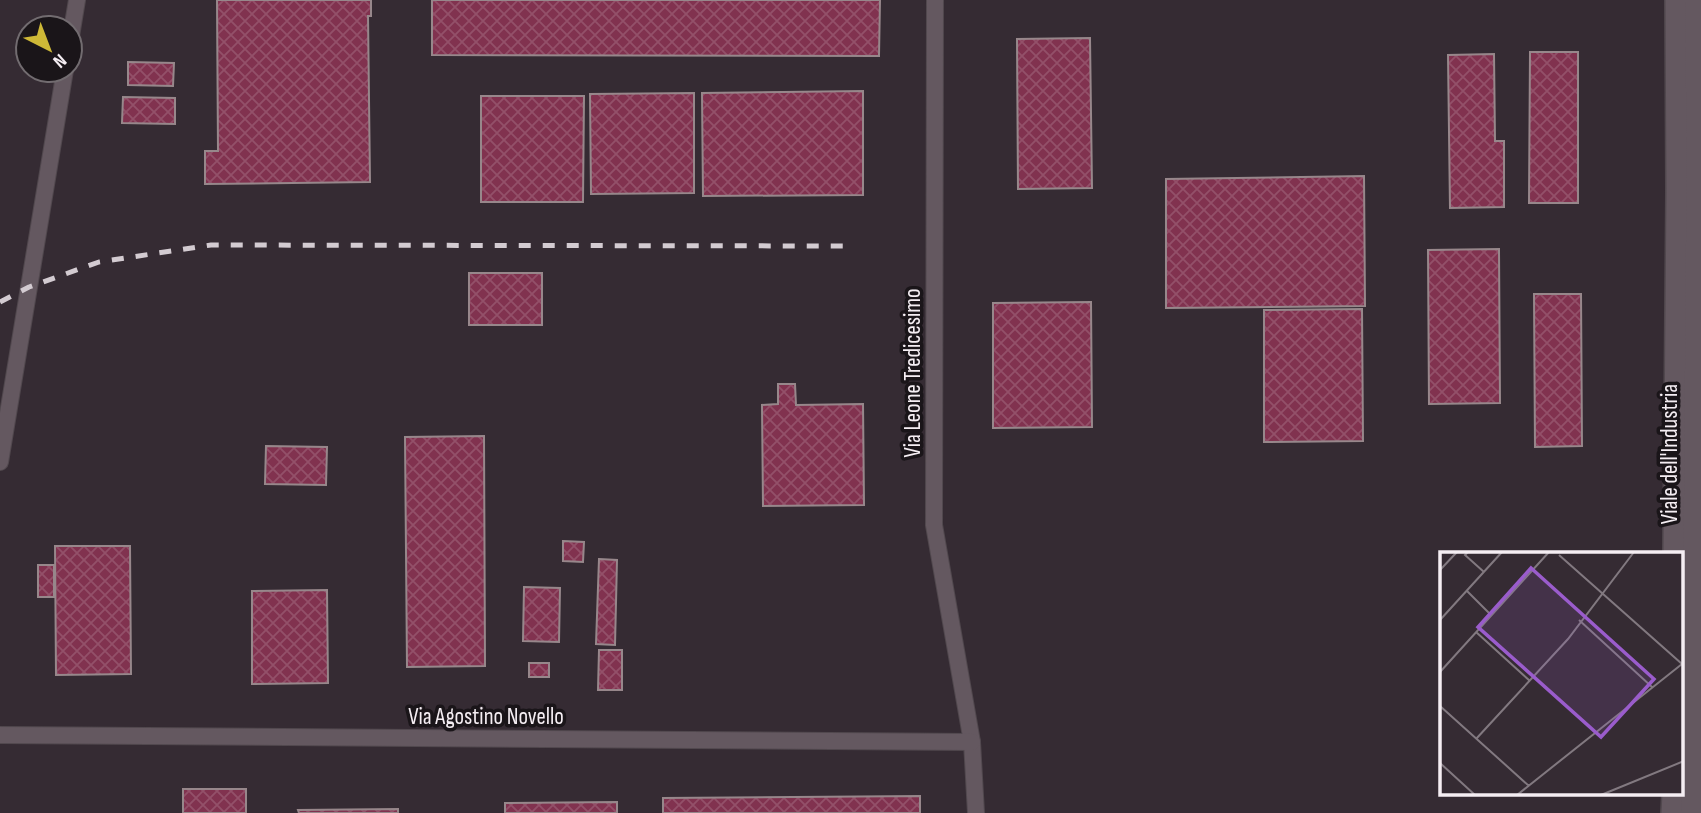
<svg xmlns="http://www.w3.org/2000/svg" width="1701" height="813" font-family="'Sofia Sans Condensed',sans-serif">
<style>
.building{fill:url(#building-cross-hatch);stroke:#97878b;stroke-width:2}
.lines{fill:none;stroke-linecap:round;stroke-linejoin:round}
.minor-casing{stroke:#51484e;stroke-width:18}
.secondary-casing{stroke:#51484e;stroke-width:24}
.minor{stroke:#645860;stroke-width:16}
.secondary{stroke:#645860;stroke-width:21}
.rail{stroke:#d3cbd1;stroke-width:5;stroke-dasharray:12 12;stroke-linecap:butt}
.labels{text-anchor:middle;stroke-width:7;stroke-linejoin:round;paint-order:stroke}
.street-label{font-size:23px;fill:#f5eef3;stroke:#1a1519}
.inset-road{fill:none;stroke:#827980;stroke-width:2}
.view{fill:#9a5ccc;fill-opacity:0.15;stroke:#9a5ccc;stroke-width:3.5}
.inset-edge{fill:none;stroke:#f5eef3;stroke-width:3.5}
</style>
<defs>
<pattern id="building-cross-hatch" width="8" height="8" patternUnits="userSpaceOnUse" patternTransform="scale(1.75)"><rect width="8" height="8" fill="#81324f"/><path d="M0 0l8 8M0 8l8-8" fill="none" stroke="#935069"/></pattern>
</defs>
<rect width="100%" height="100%" fill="#352b33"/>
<g class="building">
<path d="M 217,0 L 371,0 L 371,16 L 368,16 L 370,182 L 205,184 L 205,151 L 218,151 Z"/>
<path d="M 432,0 L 880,0 L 879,56 L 432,55 Z"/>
<path d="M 1090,38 L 1092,188 L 1018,189 L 1017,39 Z"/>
<path d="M 1530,52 L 1578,52 L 1578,203 L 1529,203 Z"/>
<path d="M 1494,54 L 1495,141 L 1504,141 L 1504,207 L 1450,208 L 1448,55 Z"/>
<path d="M 128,62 L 174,63 L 173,86 L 128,85 Z"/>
<path d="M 863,91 L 863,195 L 703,196 L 702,93 Z"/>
<path d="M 694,93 L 694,193 L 591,194 L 590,94 Z"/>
<path d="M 481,96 L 584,96 L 583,202 L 481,202 Z"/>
<path d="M 123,97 L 175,98 L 175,124 L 122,123 Z"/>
<path d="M 1364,176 L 1365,306 L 1166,308 L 1166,179 Z"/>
<path d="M 1499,249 L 1500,403 L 1429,404 L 1428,250 Z"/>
<rect x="469" y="273" width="73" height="52"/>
<path d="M 1534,294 L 1581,294 L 1582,446 L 1535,447 Z"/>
<path d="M 1091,302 L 1092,427 L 993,428 L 993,303 Z"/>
<path d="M 1362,309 L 1363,441 L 1264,442 L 1264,310 Z"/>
<path d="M 778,384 L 795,384 L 796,405 L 863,404 L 864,505 L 763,506 L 762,405 L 778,404 Z"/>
<path d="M 484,436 L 485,666 L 407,667 L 405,437 Z"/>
<path d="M 266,446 L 327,447 L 326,485 L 265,484 Z"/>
<path d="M 563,541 L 584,542 L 583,562 L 563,561 Z"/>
<path d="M 55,546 L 130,546 L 131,674 L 56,675 Z"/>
<path d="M 599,559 L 617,560 L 615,645 L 596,644 Z"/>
<rect x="38" y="565" width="16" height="32"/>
<path d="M 524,587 L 560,588 L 559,642 L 523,641 Z"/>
<path d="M 327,590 L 328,683 L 252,684 L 252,591 Z"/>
<path d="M 599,650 L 622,650 L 622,690 L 598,690 Z"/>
<rect x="529" y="663" width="20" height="14"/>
<rect x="183" y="789" width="63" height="24"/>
<path d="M 920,796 L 920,813 L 663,813 L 663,798 Z"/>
<path d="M 617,802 L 617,813 L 505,813 L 505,803 Z"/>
<path d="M 398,809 L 398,813 L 299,813 L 298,810 Z"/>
</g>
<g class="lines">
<g class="minor-casing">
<g id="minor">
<path d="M 935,0 L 934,525 L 972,742 L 976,813"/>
<path d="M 70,42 L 77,0"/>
<path d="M 0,462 L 65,70"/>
<path d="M 0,735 L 972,742"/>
</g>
</g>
<g class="secondary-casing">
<g id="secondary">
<path d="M 1674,554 L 1677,192 L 1676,0"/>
<path d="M 1672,813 L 1673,794"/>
<path d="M 1692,813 L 1697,180 L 1696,0"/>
</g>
</g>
<use href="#minor" class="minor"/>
<use href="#secondary" class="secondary"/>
<path class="rail" d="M 0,302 L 29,287 L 99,262 L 211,245 L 847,246"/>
</g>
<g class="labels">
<g class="street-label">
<text transform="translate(912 373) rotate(-90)" y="8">Via Leone Tredicesimo</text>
<text transform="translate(1669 454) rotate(-90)" y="8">Viale dell'Industria</text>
<text x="486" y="724">Via Agostino Novello</text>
</g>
</g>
<g transform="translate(1440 552)">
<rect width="243" height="243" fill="#352b33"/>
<path class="inset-road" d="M 28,0 L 25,3 L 44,20M 0,18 L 17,0M 27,39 L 50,62M 0,68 L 62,0M 139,68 L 212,135M 36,80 L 90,129M 0,120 L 109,0M 0,154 L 89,234M 36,187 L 128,87 L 194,0M 0,211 L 35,243M 77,243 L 242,112 L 119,3M 161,243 L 244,209"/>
<path class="view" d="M 91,16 L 214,127 L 161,185 L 38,75 Z"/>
<rect width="243" height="243" class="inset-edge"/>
</g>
<g transform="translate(49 49) rotate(138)"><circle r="33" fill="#1a1519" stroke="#726c70" stroke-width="2"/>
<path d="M0-5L12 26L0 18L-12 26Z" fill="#ceb837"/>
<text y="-10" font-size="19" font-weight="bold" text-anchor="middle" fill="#f5eef3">N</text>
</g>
</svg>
